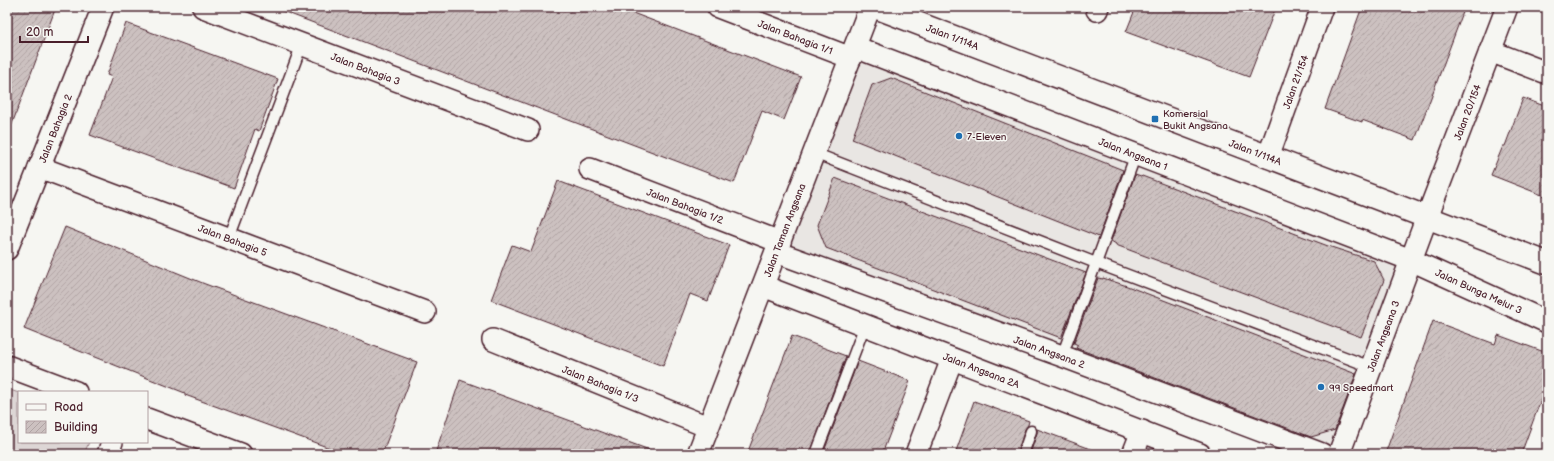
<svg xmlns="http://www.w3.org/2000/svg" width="1554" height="461" font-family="'Balsamiq Sans',sans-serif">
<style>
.built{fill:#e9e6e3}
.green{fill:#ddd6d5;stroke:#947a80}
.building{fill:url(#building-hatch);stroke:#4a1f2b}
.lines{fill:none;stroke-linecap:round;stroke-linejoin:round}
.service-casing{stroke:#4a1f2b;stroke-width:13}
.minor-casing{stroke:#4a1f2b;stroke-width:24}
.tertiary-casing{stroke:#4a1f2b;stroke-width:25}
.service{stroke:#f6f6f2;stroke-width:10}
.minor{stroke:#f6f6f2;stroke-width:21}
.tertiary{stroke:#f6f6f2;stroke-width:22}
.poi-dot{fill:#1f6fb2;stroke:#f6f6f2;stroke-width:1.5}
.labels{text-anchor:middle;stroke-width:3;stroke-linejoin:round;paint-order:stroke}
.street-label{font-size:10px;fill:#4a1f2b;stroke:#f6f6f2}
.poi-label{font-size:10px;fill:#4a1f2b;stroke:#f6f6f2;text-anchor:start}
</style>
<defs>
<pattern id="building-hatch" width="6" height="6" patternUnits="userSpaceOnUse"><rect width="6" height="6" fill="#ccc1c0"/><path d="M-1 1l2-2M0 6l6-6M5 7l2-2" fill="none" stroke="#b1a5a5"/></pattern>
</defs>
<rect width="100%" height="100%" fill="#f6f6f2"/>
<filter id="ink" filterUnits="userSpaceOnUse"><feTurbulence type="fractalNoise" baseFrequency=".025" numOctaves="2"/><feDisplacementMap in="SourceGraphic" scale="8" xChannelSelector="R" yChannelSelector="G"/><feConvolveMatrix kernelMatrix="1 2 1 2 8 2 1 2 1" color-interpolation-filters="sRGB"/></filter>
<g filter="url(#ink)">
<path class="built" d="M 859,58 L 1399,264 L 1332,448 L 788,247 Z"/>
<path class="green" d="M 7,389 L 19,393 L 19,442 L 89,442 L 84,454 L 7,454 Z"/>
<g class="building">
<path d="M 7,7 L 56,7 L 9,132 L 7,132 Z"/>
<path d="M 277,7 L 617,7 L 801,77 L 784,120 L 762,111 L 734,183 L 277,9 Z"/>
<path d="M 1136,7 L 1276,7 L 1249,77 L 1126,32 Z"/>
<path d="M 1362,7 L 1465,7 L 1415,140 L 1362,120 L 1362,122 L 1325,109 Z"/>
<path d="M 126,23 L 278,79 L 259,131 L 255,129 L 234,188 L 90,135 L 112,77 L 107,75 Z"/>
<path d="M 891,78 L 1123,170 L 1099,237 L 852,139 L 872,85 Z"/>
<path d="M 1523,98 L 1547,107 L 1547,197 L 1491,175 L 1503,146 L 1505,146 Z"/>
<path d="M 1135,175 L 1141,177 L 1142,176 L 1328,246 L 1374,261 L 1384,280 L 1361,337 L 1116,245 L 1116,244 L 1111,241 Z"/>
<path d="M 835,178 L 1086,273 L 1061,338 L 826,248 L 817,225 Z"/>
<path d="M 558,181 L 729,245 L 708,301 L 690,294 L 663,366 L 491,300 L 512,245 L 531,252 Z"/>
<path d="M 65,227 L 205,284 L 417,362 L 382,454 L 346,454 L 185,395 L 185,393 L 24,329 Z"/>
<path d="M 1098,278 L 1103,279 L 1103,278 L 1127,286 L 1356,374 L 1335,430 L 1311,437 L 1076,348 L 1078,345 L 1074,343 Z"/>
<path d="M 1433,321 L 1495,344 L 1498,335 L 1547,353 L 1547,383 L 1521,454 L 1385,454 Z"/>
<path d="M 792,336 L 846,356 L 810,454 L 747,454 Z"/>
<path d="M 858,361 L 910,381 L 882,454 L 823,454 Z"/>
<path d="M 460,380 L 655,452 L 654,454 L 435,454 Z"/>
<path d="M 974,401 L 1029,421 L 1028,425 L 1025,429 L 1017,454 L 955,454 Z"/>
<path d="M 1037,429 L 1099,452 L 1099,454 L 1030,454 L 1037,433 Z"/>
</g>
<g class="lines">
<g class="service-casing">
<g id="service">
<path d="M 814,153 L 1096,263 L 1371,367"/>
<path d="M 229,238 L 302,44"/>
<path d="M 1062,356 L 1136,154"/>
<path d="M 816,454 L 865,325"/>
<path d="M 1023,454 L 1031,431"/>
</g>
</g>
<g class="minor-casing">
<g id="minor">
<path id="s1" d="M 203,7 L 528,130"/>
<path id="s2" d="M 718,7 L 851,58"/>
<path d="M 1097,10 L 1098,7"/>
<path id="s3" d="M 855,47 L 1411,260 L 1547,322"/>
<path d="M 1490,51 L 1547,73"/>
<path id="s4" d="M 1268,157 L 1322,7"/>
<path id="s5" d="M 39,167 L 425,312"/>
<path id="s6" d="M 590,169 L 780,242"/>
<path id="s7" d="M 7,249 L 103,7"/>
<path id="s8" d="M 776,252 L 1062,356 L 1322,454"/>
<path id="s9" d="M 763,286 L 1200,454"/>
<path id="s10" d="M 493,340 L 708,427"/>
<path d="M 7,366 L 76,392"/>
<path d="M 147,419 L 241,454"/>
<path d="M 108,454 L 112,442"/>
<path id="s11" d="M 698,454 L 870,7"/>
<path d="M 916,454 L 952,359"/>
<path d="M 1133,454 L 1142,431"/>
<path id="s12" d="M 1339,454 L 1427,217 L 1507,7"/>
</g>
</g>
<g class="tertiary-casing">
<g id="tertiary">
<path id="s13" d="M 875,7 L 1547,263"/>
</g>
</g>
<use href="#service" class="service"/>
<use href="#minor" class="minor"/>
<use href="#tertiary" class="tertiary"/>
</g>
</g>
<g class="poi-dot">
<rect x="1151" y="115" width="8" height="8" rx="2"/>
<circle cx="959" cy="136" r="4"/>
<circle cx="1321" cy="387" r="4"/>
</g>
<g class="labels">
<g class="street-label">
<text dy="4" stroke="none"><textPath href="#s2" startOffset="83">Jalan Bahagia 1/1</textPath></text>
<text dy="4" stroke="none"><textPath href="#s13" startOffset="83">Jalan 1/114A</textPath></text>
<text dy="4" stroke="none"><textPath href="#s1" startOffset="174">Jalan Bahagia 3</textPath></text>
<text dy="4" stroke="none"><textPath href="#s4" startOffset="80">Jalan 21/154</textPath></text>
<text dy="4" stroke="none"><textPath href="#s12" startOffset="365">Jalan 20/154</textPath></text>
<text dy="4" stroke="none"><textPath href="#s7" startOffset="130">Jalan Bahagia 2</textPath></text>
<text dy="4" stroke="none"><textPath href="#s13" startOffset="407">Jalan 1/114A</textPath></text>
<text dy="4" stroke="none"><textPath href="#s3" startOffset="298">Jalan Angsana 1</textPath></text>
<text dy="4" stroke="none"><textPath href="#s6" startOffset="102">Jalan Bahagia 1/2</textPath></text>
<text dy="4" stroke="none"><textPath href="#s11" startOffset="240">Jalan Taman Angsana</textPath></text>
<text dy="4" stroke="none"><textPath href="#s5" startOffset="207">Jalan Bahagia 5</textPath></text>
<text dy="4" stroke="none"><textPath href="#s3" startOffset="670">Jalan Bunga Melur 3</textPath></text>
<text dy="4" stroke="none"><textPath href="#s12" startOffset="126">Jalan Angsana 3</textPath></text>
<text dy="4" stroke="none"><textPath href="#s8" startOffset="291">Jalan Angsana 2</textPath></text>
<text dy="4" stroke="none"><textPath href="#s9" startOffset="234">Jalan Angsana 2A</textPath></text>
<text dy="4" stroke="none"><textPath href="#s10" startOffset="116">Jalan Bahagia 1/3</textPath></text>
</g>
<g class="poi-label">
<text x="1163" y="117">Komersial<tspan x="1163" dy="12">Bukit Angsana</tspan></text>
<text x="967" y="140">7-Eleven</text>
<text x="1329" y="391">99 Speedmart</text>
</g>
</g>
<rect width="1554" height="461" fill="none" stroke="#f6f6f2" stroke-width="24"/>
<rect x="12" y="12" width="1530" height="437" fill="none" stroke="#4a1f2b" stroke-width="1.5" filter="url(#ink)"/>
<rect x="18" y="391" width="130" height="52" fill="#f6f6f2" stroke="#b1a0a2"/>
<rect x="26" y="404" width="20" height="6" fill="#f6f6f2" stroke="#b1a0a2"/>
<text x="54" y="411" font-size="12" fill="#4a1f2b">Road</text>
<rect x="26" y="421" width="20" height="12" fill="url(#building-hatch)" stroke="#b1a0a2"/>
<text x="54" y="431" font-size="12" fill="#4a1f2b">Building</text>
<path d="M20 36v6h68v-6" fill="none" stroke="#4a1f2b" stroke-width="2"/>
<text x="26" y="36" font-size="12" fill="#4a1f2b" stroke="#f6f6f2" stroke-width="3" paint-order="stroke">20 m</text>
</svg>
